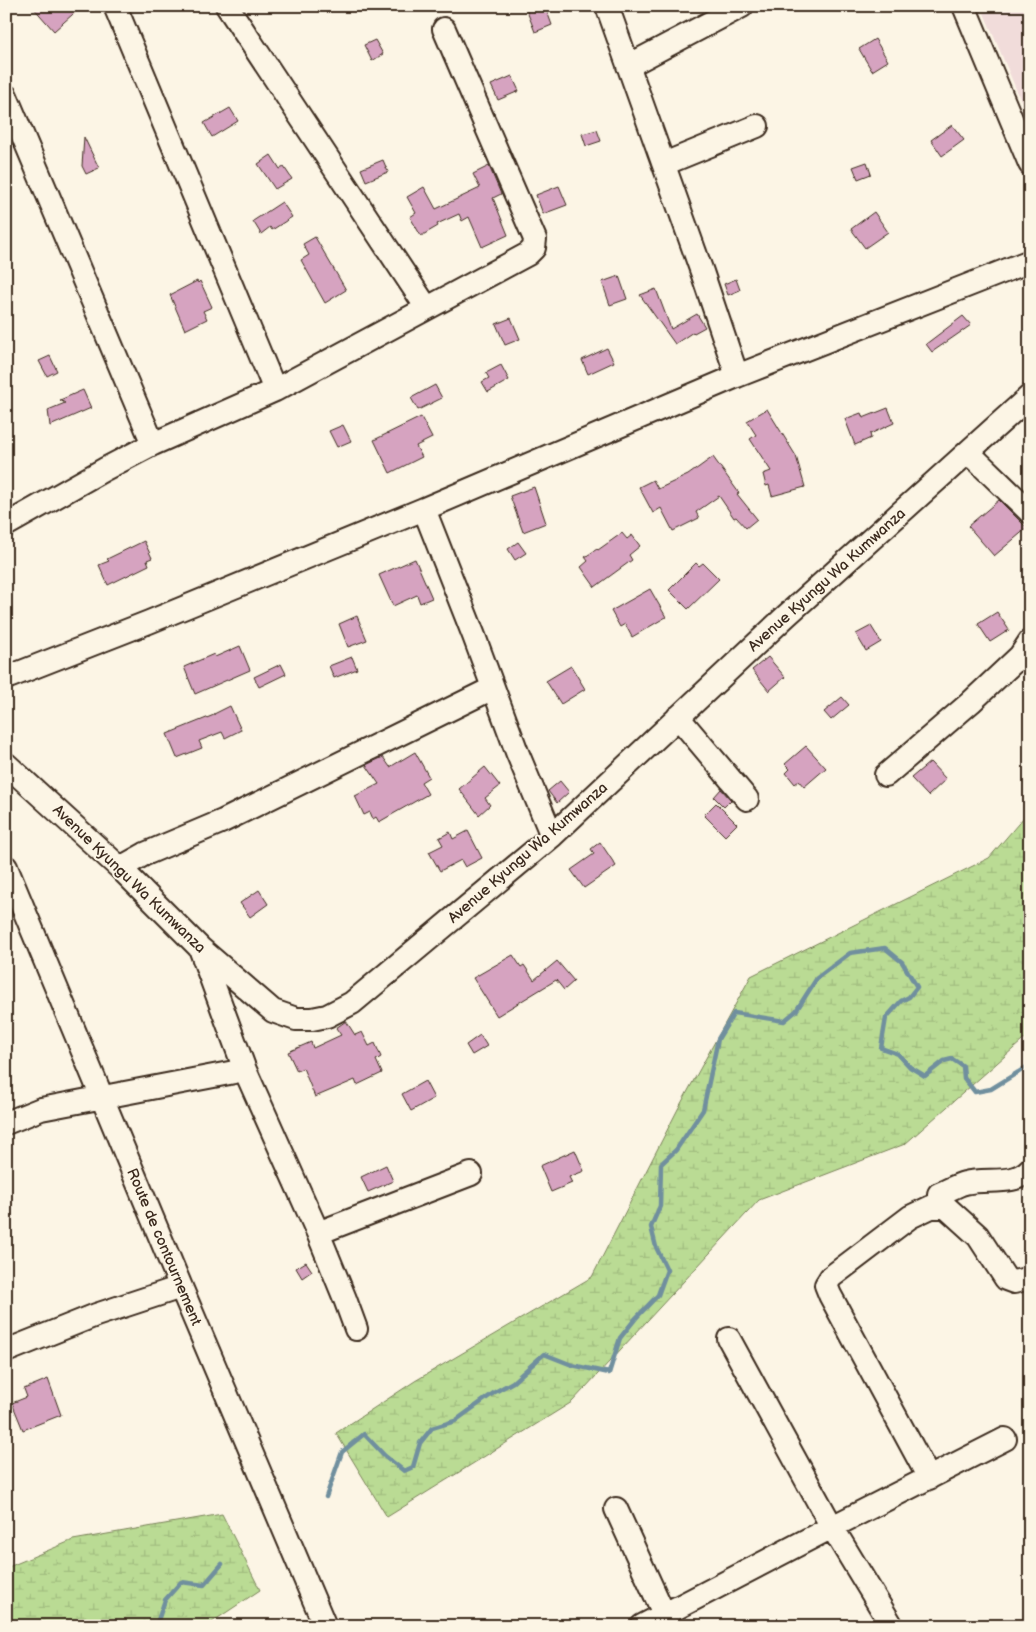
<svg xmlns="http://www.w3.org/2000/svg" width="1036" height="1632" font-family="'Balsamiq Sans',sans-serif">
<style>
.built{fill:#f1dcda}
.wetland{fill:url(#wetland-marsh);stroke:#7a8259}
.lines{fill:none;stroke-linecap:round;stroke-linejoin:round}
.stream{stroke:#708f9e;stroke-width:4.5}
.building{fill:#d6a3c0;stroke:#3b2a1e}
.minor-casing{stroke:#3b2a1e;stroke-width:26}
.minor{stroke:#fcf5e5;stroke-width:22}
.labels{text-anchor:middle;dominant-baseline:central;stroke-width:4;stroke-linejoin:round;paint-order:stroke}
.street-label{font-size:15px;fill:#3b2a1e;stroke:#fcf5e5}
</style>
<defs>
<pattern id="wetland-marsh" width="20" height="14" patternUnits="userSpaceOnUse" patternTransform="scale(1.25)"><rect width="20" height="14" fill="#badb94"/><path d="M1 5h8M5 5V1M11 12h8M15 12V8" fill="none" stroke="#a1bc7f"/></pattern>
</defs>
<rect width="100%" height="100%" fill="#fcf5e5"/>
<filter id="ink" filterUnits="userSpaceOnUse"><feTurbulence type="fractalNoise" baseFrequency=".02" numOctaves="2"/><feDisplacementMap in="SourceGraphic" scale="10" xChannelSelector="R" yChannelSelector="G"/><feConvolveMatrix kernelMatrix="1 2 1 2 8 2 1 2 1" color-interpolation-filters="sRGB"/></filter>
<g filter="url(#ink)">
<path class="built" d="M981,6h49v116z"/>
<path class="wetland" d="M1030,810v224l-125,110 -146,56 -187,202 -185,115 -51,-84 79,-52 177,-104 86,-168 73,-133 238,-118z
M222,1514l38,76 -54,36h-200v-58l67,-28z"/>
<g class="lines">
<path class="stream" d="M326,1497l16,-45 22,-18 21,22 19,15 9,-4 7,-24 12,-15 23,-7 40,-29 18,-10 31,-28 28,11 37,8 11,-35 16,-20 22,-23 9,-25 -11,-23 -5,-20 9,-21 1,-42 15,-14 27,-40 15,-71 16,-26 50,8 12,-10 21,-33 33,-25 35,-5 17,14 15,25 -8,10 -8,4 -15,17 -5,30 17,6 12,13 15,9 19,-15 8,-2 11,7 1,12 11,14 16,-3 39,-24
M156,1626l9,-26 16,-18 23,3 18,-21"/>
</g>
<path class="building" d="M32,6h50l-28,25z
M525,6h20l7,19 -17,7z
M875,39l13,22 -16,10 -13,-22z
M375,40l8,14 -11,7 -8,-16z
M512,76l7,15 -21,9 -7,-15z
M230,108l8,13 -26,16 -8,-14z
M952,125l12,15 -22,16 -11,-16z
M597,130l4,11 -15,5 -4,-12z
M84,137l15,31 -13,6 -4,-8z
M271,155l9,14 4,-2 8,12 -17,10 -17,-25z
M383,160l5,12 -22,9 -5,-12z
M867,162l4,12 -13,5 -5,-12z
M489,166l12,28 -8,4 15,37 -26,12 -13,-30 -7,4 -3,-7 -22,10 1,2 -17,10 -11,-19 6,-4 -9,-16 17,-10 12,22 44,-21 -7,-14z
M559,186l8,19 -24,9 -7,-19z
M282,202l10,15 -20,13 -2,-3 -9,7 -8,-13z
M874,212l14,20 -23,16 -14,-19z
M315,237l31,53 -21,13 -24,-43 8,-5 -6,-11z
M619,276l8,23 -17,6 -8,-23z
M736,279l4,11 -12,5 -4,-11z
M197,281l1,2 2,-2 12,26 -9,4 4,8 -22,11 -15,-35z
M656,289l15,40 26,-15 8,13 -11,6 -1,-1 -18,12 -35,-49z
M963,316l8,9 -39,27 -6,-8z
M511,318l9,21 -15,6 -9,-21z
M607,348l7,14 -26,12 -6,-14z
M50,356l7,15 -10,5 -8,-15z
M501,365l8,15 -21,12 -6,-10 7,-4 -3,-5z
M435,385l7,13 -24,12 -7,-12z
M83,390l8,18 -41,18 -2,-16 17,-7 -5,-3z
M888,408l6,15 -24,11 1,4 -16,7 -10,-26 16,-6 2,5z
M767,409l29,47 9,31 -33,9 -3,-11 -3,1 -3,-12 8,-3 -21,-32 6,-4 -9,-14z
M421,417l11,21 -16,8 6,11 -32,16 -16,-33z
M343,425l8,16 -14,6 -8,-16z
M713,457l26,36 -2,1 20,25 -11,9 -10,-11 -2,1 -15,-22 -23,16 3,6 -26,13 -12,-23 -8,5 -14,-26 14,-7 5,9 30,-14z
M534,487l12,36 -23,9 -13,-36z
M999,500l28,28 -33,28 -26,-30z
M622,533l5,6 5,-4 8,11 -11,9 3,5 -37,27 -14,-20 7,-6 -3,-4 12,-8 1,1z
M144,541l8,17 -5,2 2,5 -41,20 -9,-20 10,-4 -2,-2z
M518,542l8,11 -11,7 -7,-11z
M415,559l17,39 -12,5 -3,-8 -24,11 -14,-31z
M696,563l3,3 4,-3 16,16 -31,30 -19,-19z
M650,589l16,28 -34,20 -7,-13 -5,3 -9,-16z
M997,612l12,18 -19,12 -12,-18z
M357,616l10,24 -19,7 -9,-23z
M871,626l10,16 -15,9 -10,-17z
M240,646l10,24 -55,24 -11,-27 30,-13 1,3z
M352,657l5,12 -23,9 -5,-12z
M768,657l17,20 -16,14 -17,-21z
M281,664l5,10 -27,13 -5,-10z
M571,666l14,23 -24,15 -15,-23z
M842,697l7,8 -18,15 -7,-8z
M230,706l11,24 -16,8 -3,-6 -23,9 3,7 -25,10 -10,-24 47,-19v-1z
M806,746l20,22 -22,19 -5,-6 -4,3 -9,-11 4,-4 -5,-5z
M415,752l14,25 -8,5 7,12 -49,28 -3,-5 -3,2 -3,-7 -6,3 -9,-19 24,-12 -13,-19 17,-8 7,10z
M930,762l16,17 -18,17 -17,-18z
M485,767l15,19 -15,12 5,7 -11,10 -20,-26z
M560,781l9,11 -12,11 -9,-12z
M721,789l10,11 -7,7 -10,-10z
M716,803l21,21 -12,12 -21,-21z
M468,831l14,27 -17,9 -4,-7 -21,11 -11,-19 14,-7 -4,-7 11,-6 3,7z
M600,842l16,24 -32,22 -13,-18 23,-16 -3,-5z
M259,890l9,14 -18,13 -10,-14z
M513,955l8,12 3,-2 10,15 23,-19 17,20 -10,9 -8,-10 -59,36 -24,-38z
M346,1021l9,14 7,-3 7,14 6,-3 6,14 -5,3 6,13 -25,12 -2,-5 -40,17 -12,-29 -6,3 -9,-19 23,-10 2,6 28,-13 -5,-7z
M480,1035l7,11 -15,9 -6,-10z
M425,1081l9,17 -23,13 -9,-17z
M575,1150l9,21 -15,6 3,6 -21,9 -11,-26z
M386,1165l7,16 -25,11 -7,-15z
M306,1262l6,9 -10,7 -6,-10z
M48,1379l13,36 -38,15 -11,-27 15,-6 -3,-8z"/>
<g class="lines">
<defs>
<path id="minor" d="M227,6l200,302
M964,6l66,158
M628,66l114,-60
M6,96l147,348
M664,164l93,-38
M737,376l293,-115
M275,390l253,-136 6,-6 1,-9 -91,-210
M968,452l62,60
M6,525l99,-56 48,-25 122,-54 -160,-384
M6,678l143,-56 275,-113
M678,717l69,82
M6,764l114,104 80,80 73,63 23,8h16l15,-3 25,-13 200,-167 234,-220 244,-220
M886,775l85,-73 49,-46 10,-15
M552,836l-35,-84 -43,-116 -50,-127 313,-133 -35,-104 -95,-266
M6,867l175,420 144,339
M120,868l25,-14 78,-33 270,-133
M201,951l44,119 73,163 27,66 11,30
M6,1123l35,-14 204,-39
M939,1194c9,-3 17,-9 26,-11 22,-6 48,4 65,-14
M318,1233l153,-59
M729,1339l103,188 173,-88
M6,1351l90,-36 85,-28
M929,1478l-99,-183 -4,-10 5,-8 79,-60 21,-10h15l32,29 28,43 8,3 16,-4
M616,1509l48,105
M642,1626l190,-99 60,99"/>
</defs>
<use href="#minor" class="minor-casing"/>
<use href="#minor" class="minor"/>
</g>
</g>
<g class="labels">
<g class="street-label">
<text transform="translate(827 580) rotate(-42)">Avenue Kyungu Wa Kumwanza</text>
<text transform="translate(528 853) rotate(-41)">Avenue Kyungu Wa Kumwanza</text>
<text transform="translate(129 879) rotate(44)">Avenue Kyungu Wa Kumwanza</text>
<text transform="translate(164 1247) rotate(67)">Route de contournement</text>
</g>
</g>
<rect width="1036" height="1632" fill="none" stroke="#fcf5e5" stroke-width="25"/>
<rect x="12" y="12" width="1011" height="1607" fill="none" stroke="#3b2a1e" stroke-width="2" filter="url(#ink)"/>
</svg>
